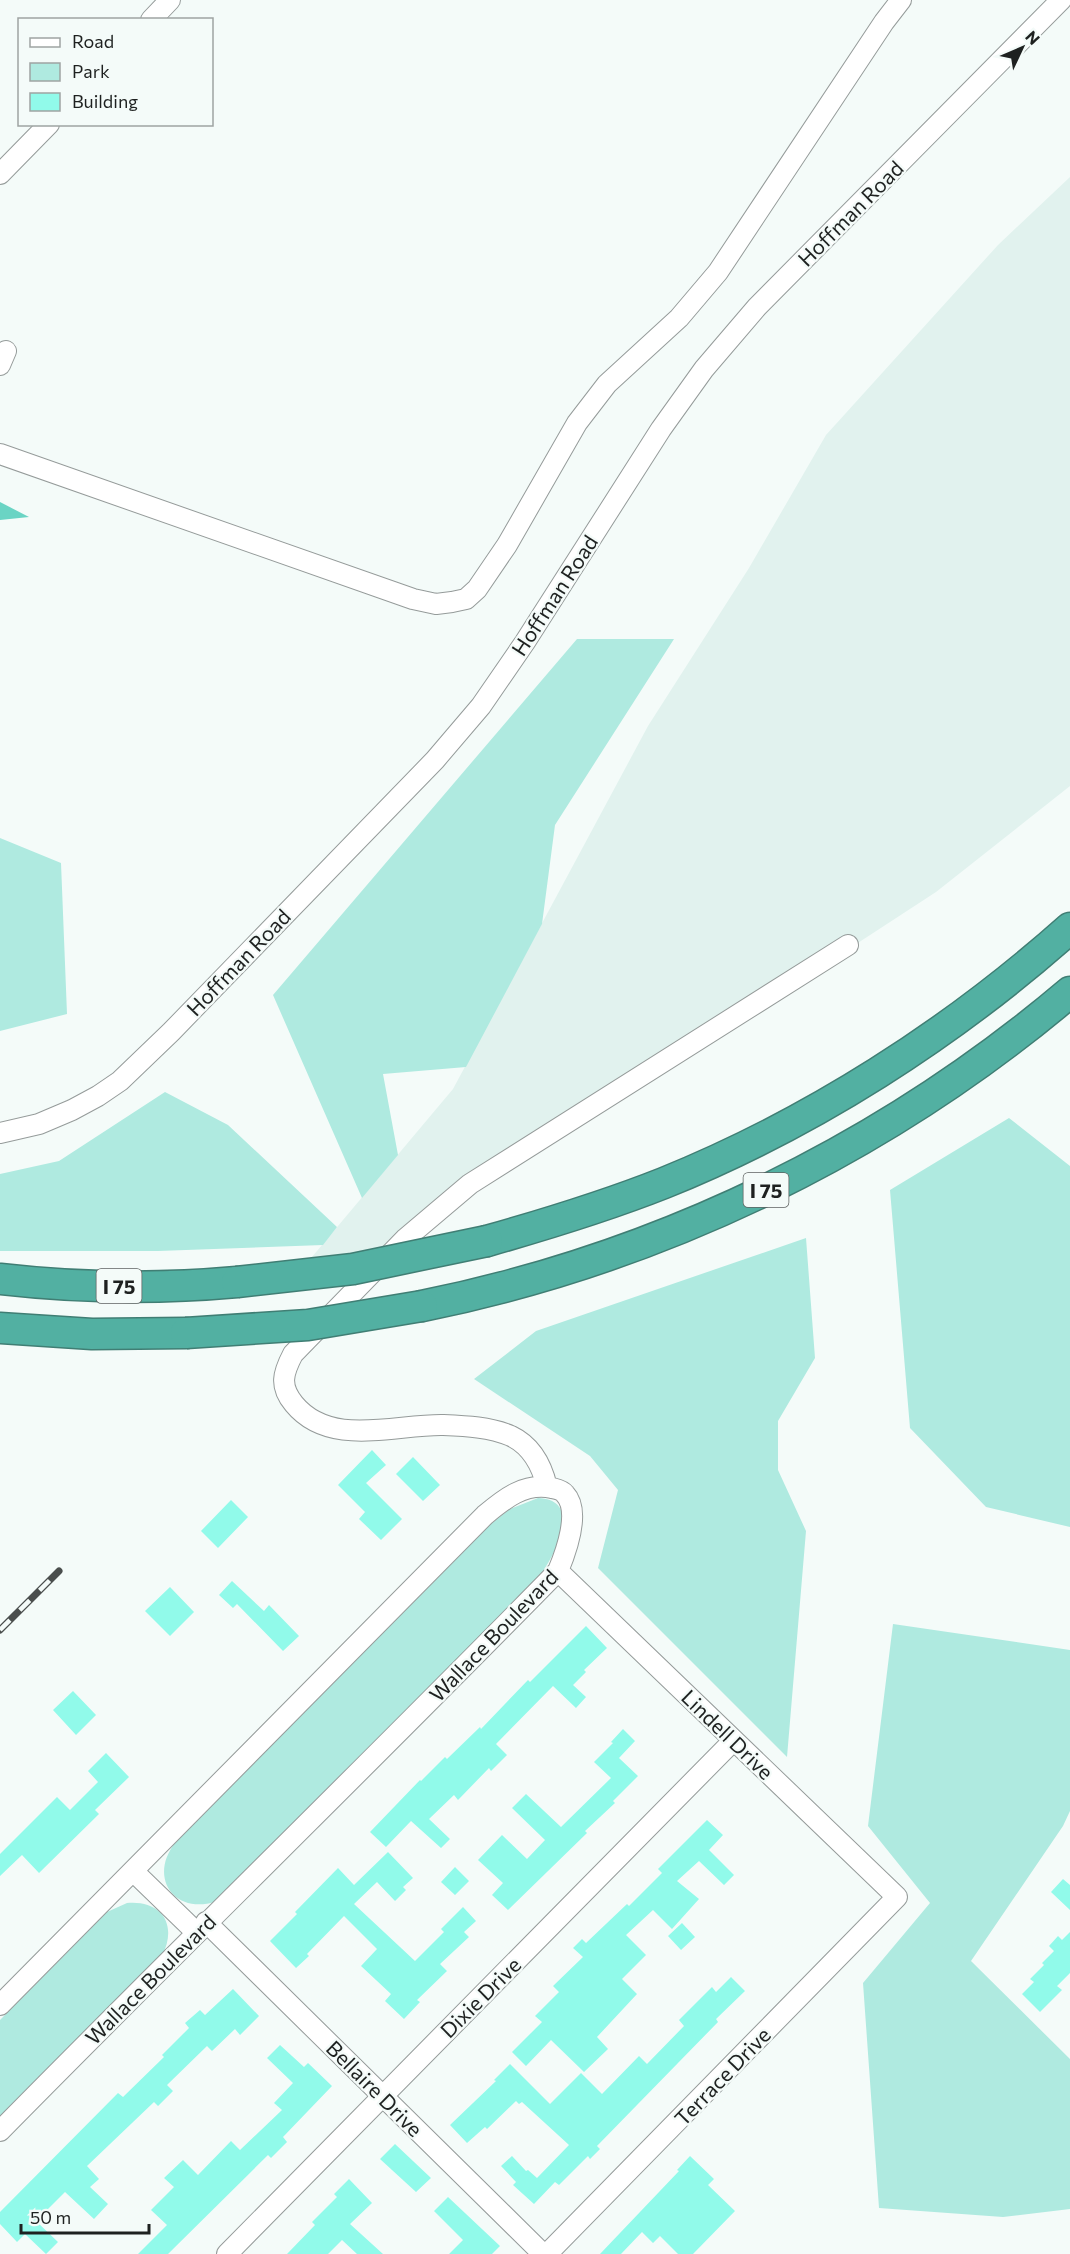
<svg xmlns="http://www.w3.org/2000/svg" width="1070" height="2254" font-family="Commissioner,sans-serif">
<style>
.built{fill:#e1f2ee}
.green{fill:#afeae0}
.water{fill:#6ad4c4}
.building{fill:#91faea}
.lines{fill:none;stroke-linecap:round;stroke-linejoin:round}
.minor-casing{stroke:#959b9a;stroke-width:22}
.highway-casing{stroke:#407e74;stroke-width:33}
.minor{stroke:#fff;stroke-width:20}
.highway{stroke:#52b0a2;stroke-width:30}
.rail-casing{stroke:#4a4e4d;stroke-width:7}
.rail{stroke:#f4fbf9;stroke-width:4.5;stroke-dasharray:14;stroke-linecap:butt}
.highway-bridge-casing{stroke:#407e74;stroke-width:33;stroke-linecap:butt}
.highway-bridge{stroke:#52b0a2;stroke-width:30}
.labels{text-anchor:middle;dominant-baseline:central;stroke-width:4.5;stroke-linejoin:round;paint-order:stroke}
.shield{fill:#f4fbf9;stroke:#5e6261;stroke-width:1.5}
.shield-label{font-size:20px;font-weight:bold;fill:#1e2120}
.street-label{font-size:21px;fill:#1e2120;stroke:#f4fbf9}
</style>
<rect width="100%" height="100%" fill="#f4fbf9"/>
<path class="built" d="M1070,177v609l-134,106 -365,238 -87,53 -93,79 -95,14 157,-187 195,-363 101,-158 77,-133 172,-190z"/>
<path class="green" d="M577,639h97l-119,186 -13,99 -76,143 -83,7 15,81 -36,43 -89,-203z
M0,838l61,25 6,151 -67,17z
M165,1092l63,33 109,102 -14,18 -165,6h-158v-77l59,-13z
M1009,1118l61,48v361l-84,-20 -76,-79 -20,-238z
M806,1238l9,120 -37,63v49l28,61 -19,226 -189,-189 20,-78 -28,-34 -116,-77 62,-48z
M538,1498c49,2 14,63 -2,83l-321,321c-43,12 -66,-26 -40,-59l316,-319 19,-15z
M893,1624l177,26v161l-7,15 -92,135 99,98v150l-67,8 -124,-9 -16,-225 67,-80 -62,-77z
M127,1903c35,-3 51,22 35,53l-162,167v-103l107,-108z"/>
<path class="water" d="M0,502l29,15 -29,3z"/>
<path class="building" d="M372,1450l14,15 -20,18 36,36 -21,21 -22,-21 6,-7 -27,-27z
M413,1457l27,28 -17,16 -27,-27z
M231,1500l17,17 -30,31 -17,-17z
M232,1581l32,30 5,-6 30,31 -16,15 -46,-47 -4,4 -14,-13z
M170,1587l24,25 -24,24 -25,-25z
M586,1626l21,22 -23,22 2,2 -13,13 13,12 -10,11 -23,-22 -57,58 11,11 -16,16 -2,-3 -31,32 -4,-5 -25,24 21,20 -9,9 -30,-27 -25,26 -16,-15 50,-52 1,1 24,-24 2,2 33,-32 1,2 47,-49 2,2z
M73,1691l23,24 -20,20 -23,-25z
M623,1729l12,12 -16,17 19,18 -25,25 2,2 -30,28 2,2 -79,77 -16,-15 11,-12 -25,-23 24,-25 25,24 18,-19 -33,-32 14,-14 35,33 50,-49 -17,-16 19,-19 -2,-1z
M106,1753l23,24 -34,33 4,4 -60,59 -17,-18 -22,21v-22l57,-57 13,13 28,-28 -10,-11z
M707,1820l16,15 -14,15 25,25 -10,10 -25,-24 -22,20 22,18 -27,30 -19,-19 -27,25 20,20 -24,24 15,15 -40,43 11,12 -24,23 -33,-32 -25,26 -14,-14 30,-30 -7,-6 24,-24 -6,-6 30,-29 -10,-9 9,-9 4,4 41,-39 2,2 33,-33 -4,-4z
M388,1852l25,26 -10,9 3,3 -11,11 -18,-19 -23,22 61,57 29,-29 -3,-3 22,-22 13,14 -12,11 5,5 -29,27 7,7 -30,29 3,2 -16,17 -19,-18 6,-7 -30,-28 16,-17 -33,-33 -37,38 2,2 -13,12 -26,-27 27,-27 -2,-2 43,-44 16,17z
M455,1867l14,14 -14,14 -14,-13z
M1063,1879l7,6v25l-19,-18z
M682,1923l13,14 -14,13 -13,-14z
M1070,1932v41l-13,13 5,4 -22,22 -18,-18 12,-12 -4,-3 14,-14 -2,-2 12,-12 -5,-5 9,-10 4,4z
M731,1977l14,14 -29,28 2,3 -121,124 3,3 -10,10 -2,-3 -29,29 -4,-3 -21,22 -21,-19 3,-3 -15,-16 11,-10 14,15 2,-1 9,8 32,-33 -47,-43 -3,2 -3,-3 -29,28 -2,-2 -18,16 -17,-18 46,-44 -2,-1 16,-16 40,40 31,-31 21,21 37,-38 8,8 37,-38 -5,-6 33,-33 4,5z
M233,1989l26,27 -19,19 -5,-6 -23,22 -5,-5 -40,39 6,6 -15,15 -4,-4 -67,64 12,13 -9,8 18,17 -14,15 -29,-27 -29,29 22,21 -12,12 -21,-20 -8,8 -17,-18v-12l118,-119 5,4 41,-40 -2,-2 27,-27 -4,-5 15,-13 5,5z
M280,2045l24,22 4,-4 24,23 -49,51 4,5 -16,16 -3,-3 -100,99h-30l29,-29 -16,-15 23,-23 -10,-9 19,-18 15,15 33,-34 9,9 42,-40 -8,-7 19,-20 -26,-25z
M395,2144l36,34 -15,14 -36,-33z
M690,2156l24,23 -6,6 27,26 -42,43h-15l-18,-18 -7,7 -11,-11 -21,22h-21l79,-83 -2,-1z
M349,2179l23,24 -22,21 33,30h-26l-15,-14 -14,14h-41l28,-29 -3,-3 25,-25 -3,-3z
M448,2197l52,49 -8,8h-43l14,-14 -29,-29z"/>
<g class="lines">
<defs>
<path id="minor" d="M151,20l19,-20
M0,174l49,-50
M0,365l6,-14
M0,454l413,145 23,5 16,-2 14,-3 11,-10 30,-44 70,-122 30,-39 72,-66 39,-46 166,-250 17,-22
M0,1133l39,-9 33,-14 26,-14 22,-15 51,-49 264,-272 46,-54 44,-64 136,-213 43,-60 53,-62 304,-307
M547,1487c-5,-21 -15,-41 -36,-51 -21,-9 -45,-10 -68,-11 -48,-1 -113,23 -149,-21 -15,-18 -11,-31 -1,-50l112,-115 65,-55 378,-239
M133,1871l63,61
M206,1922l337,332
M0,2005l485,-490c19,-16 40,-33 67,-27 4,1 10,2 13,6 16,17 1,58 -7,77 -184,188 -373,372 -558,560
M227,2254l507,-514
M547,2254l350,-357 -339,-326"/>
<path id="highway" d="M487,1241c60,-17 119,-35 177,-58 148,-60 287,-149 406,-255
M0,1279c78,9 159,10 237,3
M422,1306c238,-48 463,-157 648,-314
M0,1328l92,6 94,-1"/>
</defs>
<use href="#minor" class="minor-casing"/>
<use href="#highway" class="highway-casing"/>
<use href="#minor" class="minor"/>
<use href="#highway" class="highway"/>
<defs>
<path id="rail" d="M0,1630l59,-59"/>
</defs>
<use href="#rail" class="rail-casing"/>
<use href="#rail" class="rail"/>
<defs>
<path id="highway-bridge" d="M237,1282l116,-13 134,-28
M186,1333l122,-8 114,-19"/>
</defs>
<use href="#highway-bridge" class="highway-bridge-casing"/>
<use href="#highway-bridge" class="highway-bridge"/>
</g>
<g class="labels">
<g class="shield">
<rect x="743.5" y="1173" width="45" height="34" rx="4.5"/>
<rect x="96.5" y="1269" width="45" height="34" rx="4.5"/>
</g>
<g class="shield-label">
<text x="766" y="1190">I 75</text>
<text x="119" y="1286">I 75</text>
</g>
<g class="street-label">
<text transform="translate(850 213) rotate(-45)">Hoffman Road</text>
<text transform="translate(554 595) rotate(-57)">Hoffman Road</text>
<text transform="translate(238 962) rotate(-46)">Hoffman Road</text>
<text transform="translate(493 1635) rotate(-46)">Wallace Boulevard</text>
<text transform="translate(728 1734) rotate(44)">Lindell Drive</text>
<text transform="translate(150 1979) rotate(-45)">Wallace Boulevard</text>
<text transform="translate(480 1997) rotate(-45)">Dixie Drive</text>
<text transform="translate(722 2076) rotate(-46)">Terrace Drive</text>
<text transform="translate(375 2088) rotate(45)">Bellaire Drive</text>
</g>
</g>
<rect x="18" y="18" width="195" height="108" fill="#f4fbf9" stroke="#9ea4a2" stroke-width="1.5"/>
<rect x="30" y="38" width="30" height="9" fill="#ffffff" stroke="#9ea4a2" stroke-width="1.5"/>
<text x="72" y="48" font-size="18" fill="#1e2120">Road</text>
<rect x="30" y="63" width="30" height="18" fill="#afeae0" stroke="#9ea4a2" stroke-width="1.5"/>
<text x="72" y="78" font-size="18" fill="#1e2120">Park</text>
<rect x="30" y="93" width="30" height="18" fill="#91faea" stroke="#9ea4a2" stroke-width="1.5"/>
<text x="72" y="108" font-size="18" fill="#1e2120">Building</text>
<g transform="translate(1022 48) rotate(46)" stroke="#f4fbf9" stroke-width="4.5" paint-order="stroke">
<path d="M0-4.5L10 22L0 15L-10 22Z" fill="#1e2120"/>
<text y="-9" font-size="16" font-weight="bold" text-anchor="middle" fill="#1e2120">N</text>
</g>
<path d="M21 2224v9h128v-9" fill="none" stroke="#1e2120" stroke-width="3"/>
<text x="30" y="2224" font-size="18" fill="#1e2120" stroke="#f4fbf9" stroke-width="4.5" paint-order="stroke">50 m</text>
</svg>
